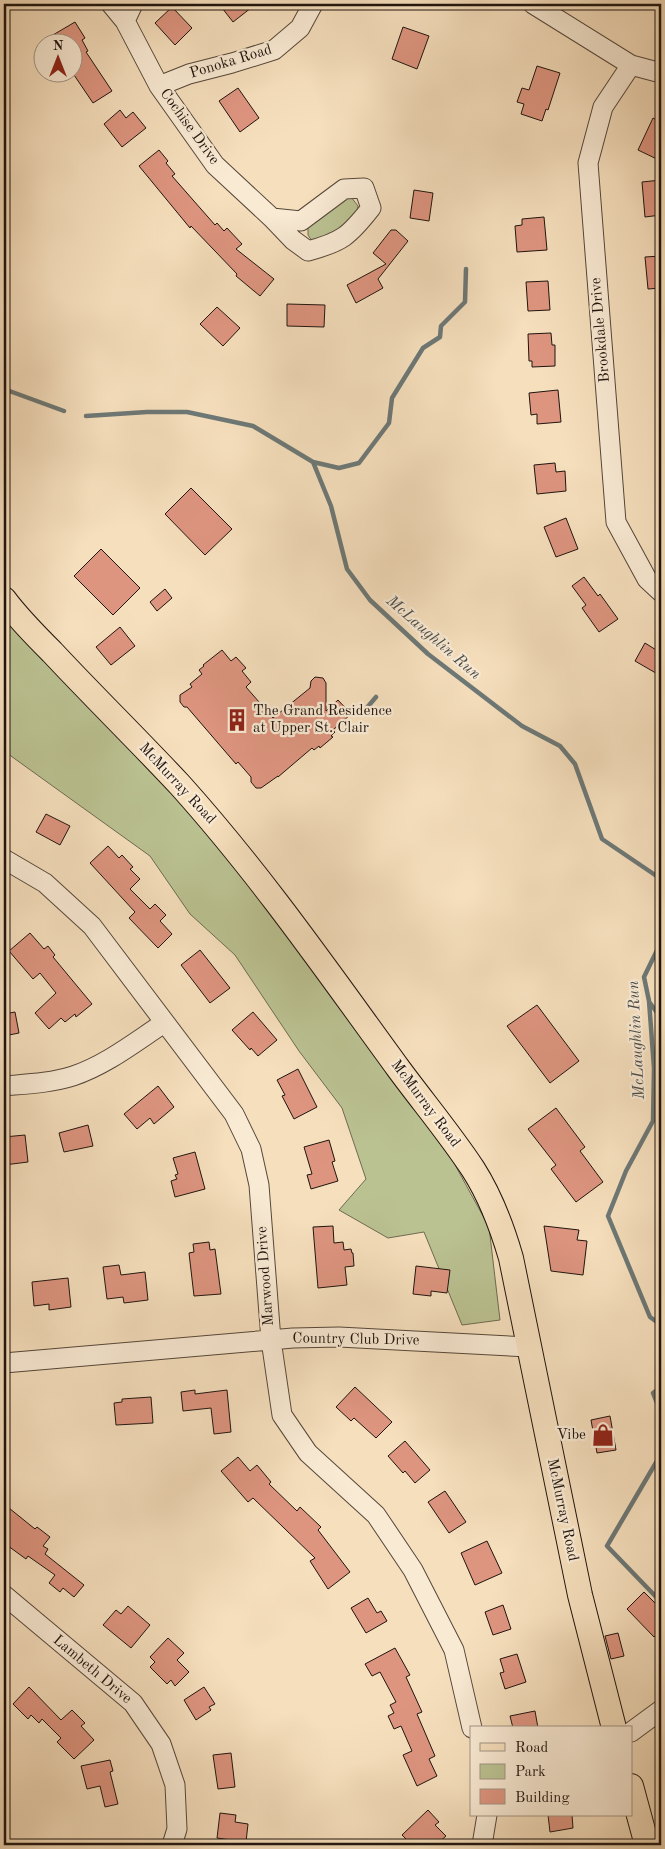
<svg xmlns="http://www.w3.org/2000/svg" width="665" height="1849" font-family="'Old Standard TT',serif">
<style>
.green{fill:#bbc292;stroke:#6d6b50}
.lines{fill:none;stroke-linecap:round;stroke-linejoin:round}
.stream{stroke:#6d7876;stroke-width:4.5}
.building{fill:#de9580;stroke:#1f140e}
.minor-casing{stroke:#55473a;stroke-width:21}
.major-casing{stroke:#1f140e;stroke-width:26}
.minor{stroke:#f9ead4;stroke-width:19}
.major{stroke:#f6dfbd;stroke-width:24}
.labels{text-anchor:middle;dominant-baseline:central;stroke-width:4.5;stroke-linejoin:round;paint-order:stroke}
.street-label{font-size:15px;fill:#1f140e;stroke:#f9ead4}
.poi-label{font-size:15px;fill:#1f140e;stroke:#f9ead4;text-anchor:start}
.water-label{font-size:16px;font-style:italic;fill:#4c4e4b;stroke:#f9ead4}
</style>
<rect width="100%" height="100%" fill="#f6dfbd"/>
<filter id="stains"><feTurbulence type="fractalNoise" baseFrequency=".004" numOctaves="4"/><feColorMatrix values="0 0 0 0 .2 0 0 0 0 .09 0 0 0 0 .02 0 0 0 .5 -.17"/></filter>
<radialGradient id="worn" r=".72"><stop offset=".6" stop-color="#630" stop-opacity="0"/><stop offset="1" stop-color="#630" stop-opacity=".3"/></radialGradient>
<path class="green" d="M351,197l7,9 -1,7 -30,27 -15,1 -4,-6v-8l33,-29z
M4,619l148,149 118,141 184,254 35,64 11,93 -38,5 -38,-93 -36,6 -49,-28 27,-31 -24,-71 -43,-57 -64,-96 -45,-41 -40,-58 -146,-105z"/>
<g class="lines">
<path class="stream" d="M4,389l60,22
M86,416l61,-4h40l66,14 60,36 18,44 16,63 23,31 58,54 94,72 38,20 15,18 27,75 59,40
M313,462l26,6 20,-5 30,-40 3,-25 31,-50 17,-11 1,-11 24,-24 1,-33
M365,710l11,-13
M661,942l-17,35 5,24 5,67 -1,53 -27,50 -18,45 42,101 11,8
M650,1003l11,15
M661,1387l-8,6 8,20
M661,1454l-54,92 54,56"/>
</g>
<path class="building" d="M219,4h37l-23,18z
M172,7l20,21 -17,17 -20,-22z
M75,22l10,16 -3,2 6,11 -2,1 26,39 -19,12 -21,-31v-30h-31z
M403,27l26,9 -12,33 -25,-10z
M537,66l23,7 -12,37 -2,-1 -4,12 -21,-7 3,-10 -7,-2 5,-14 7,2z
M238,88l21,30 -19,14 -21,-31z
M120,110l6,8 7,-6 13,16 -24,19 -18,-23z
M653,118l8,4v39l-23,-11z
M159,150l9,11 -2,2 9,11 -3,2 43,49 2,-2 7,8 3,-3 15,16 -6,5 38,30 -14,17 -24,-20 1,-2 -46,-48 -1,2 -51,-62z
M661,180v35l-16,2 -3,-35z
M414,190l19,3 -4,28 -19,-3z
M544,217l3,33 -30,2 -2,-26 7,-1v-6z
M391,230h5l12,11 -30,38 5,9 -27,15 -9,-18 39,-21 -13,-11z
M661,256v32l-13,1 -3,-32z
M548,281l2,29 -22,1 -2,-29z
M287,304l38,1 -1,22 -37,-1z
M217,307l23,21 -17,18 -23,-22z
M551,333l1,12h3v21l-23,1v-6h-3l-1,-27z
M558,390l3,32 -24,2v-10l-6,1 -2,-22z
M555,463l1,9 9,-1 1,20 -29,3 -3,-29z
M191,488l41,41 -27,26 -40,-41z
M566,518l12,31 -22,8 -12,-30z
M101,549l39,39 -27,27 -39,-39z
M584,577l14,19 2,-2 18,25 -19,13 -17,-24 4,-3 -14,-19z
M165,589l7,9 -15,13 -7,-9z
M120,627l15,19 -24,19 -15,-18z
M645,643l16,10v23l-26,-15z
M222,650l9,11 5,-4 10,11 -4,3 9,11 -5,5 27,31 37,-30 1,-7 4,-4 8,1 3,5v28l12,-11 13,14 -18,16 2,2 -4,4 2,1 -13,11 -1,-2 -5,4 -2,-2 -34,29v-1l-17,12h-5l-5,-6v-5l-13,-15 -2,2 -49,-57h-3l-4,-5v-7l12,-8 -2,-3 12,-10 -3,-4 5,-4 -1,-1z
M46,814l24,12 -10,19 -24,-13z
M108,846l11,12 3,-3 11,12 -3,2 10,10 -10,10 20,20 5,-5 11,11 -6,6 12,13 -14,14 -29,-30 6,-6 -45,-49z
M30,933l14,16 4,-3 7,9 -2,2 39,47 -16,13 -1,-3 -10,8 -4,-4 -12,11 -14,-16 21,-20 -16,-20 -7,6 -24,-28z
M200,950l30,38 -20,15 -29,-38z
M537,1005l42,56 -29,22 -43,-57z
M15,1012l4,21 -15,3v-22z
M253,1012l24,28 -19,16 -7,-8 -1,2 -18,-20z
M298,1069l19,38 -23,12 -12,-23 3,-1 -8,-15z
M158,1086l16,21 -20,17 -4,-6 -13,11 -13,-15z
M556,1108l29,39 -5,4 23,31 -27,20 -25,-33 5,-4 -28,-36z
M88,1125l5,21 -29,6 -5,-19z
M25,1135l3,27 -24,3v-28z
M329,1140l6,21 -3,1 6,19 -27,8 -4,-14 5,-1 -8,-27z
M195,1152l10,37 -30,8 -4,-16 6,-2 -2,-4 3,-1 -5,-16z
M333,1226l1,17 9,-1 1,8 7,-1 1,4h1l1,13 -9,1 2,18 -29,3 -5,-61z
M544,1226l35,4 -2,10 10,1 -4,34 -32,-4z
M209,1242l1,8 5,-1 6,45 -27,2 -5,-43 5,-1 -1,-8z
M119,1265l2,10 24,-3 3,28 -24,3 -1,-6 -16,2 -4,-32z
M416,1266l34,4 -3,23 -16,-2v5l-18,-2z
M68,1278l3,29 -22,3v-6l-15,2 -2,-24z
M355,1387l37,35 -16,16 -22,-20 -3,3 -15,-14z
M195,1390v4l32,-4 4,42 -17,2 -3,-26 -28,3 -2,-19z
M151,1397l2,26 -37,2 -2,-22 8,-1v-3z
M610,1416l6,34 -19,3 -6,-33z
M405,1441l25,29 -15,13 -10,-12 -2,2 -15,-17z
M238,1457l12,14 7,-6 14,17 -2,2 28,27 3,-4 21,20 -3,3 32,42 -22,17 -18,-28 5,-3 -62,-60 -5,4 -27,-31z
M445,1491l21,31 -17,11 -21,-31z
M4,1504l31,25 2,-2 13,10 -7,9 5,3 -3,5 39,31 -10,12 -11,-9 -3,4 -11,-9 6,-8 -27,-19 -2,3 -22,-16z
M487,1541l15,32 -27,12 -14,-32z
M644,1592l17,17v21l-7,7 -27,-28z
M368,1598l9,15 4,-2 6,10 -21,12 -15,-25z
M503,1605l8,24 -18,6 -8,-23z
M128,1606l22,19 -19,23 -28,-23 13,-15 5,4z
M618,1633l6,23 -13,3 -6,-23z
M168,1638l16,15 -7,7 12,12 -14,14 -4,-6 -4,4 -17,-17 5,-5 -5,-5z
M395,1648l15,27 -4,2 16,35 -5,2 18,42 -6,3 8,17 -20,10 -14,-31 9,-4 -11,-25 -7,3 -6,-13 6,-3 -4,-8 6,-3 -16,-30 -8,4 -7,-12z
M517,1654l9,28 -21,7 -5,-16 4,-1 -4,-13z
M29,1687l32,33 11,-10 13,13 -4,3 13,14 -20,19 -17,-17 4,-4 -19,-19 -3,4 -8,-8 -3,4 -15,-15z
M204,1687l11,17 -6,3 2,3 -15,10 -12,-20z
M535,1711l3,17h-25l-3,-12z
M231,1753l4,34 -17,2 -5,-34z
M110,1760l3,11 -3,1 8,32 -13,3 -5,-21 -13,3 -6,-23z
M428,1810l11,12 -4,3 11,11 -10,9h-24l-10,-10z
M220,1813l16,2 -1,7 13,2 -2,18 -29,-4z
M548,1815h24l1,13 -23,4z"/>
<g class="lines">
<defs>
<path id="minor" d="M111,4l14,17 34,65 56,79 57,53 21,22 15,11c34,-9 41,-15 63,-43l-7,-20 -20,1 -43,32 -29,-3
M533,4l98,61 30,8
M125,21l8,-17
M631,65l-28,42 -15,56 28,359 31,57 14,13
M159,86l30,-12 43,-11 42,-13 26,-22 13,-24
M4,859l41,24 47,43 142,188 17,35 8,36 12,155 11,75 26,38 68,62 37,55 41,80 18,78
M4,1086c23,-2 47,-3 69,-10 33,-11 62,-34 91,-53
M4,1363l289,-25 46,-1 190,10
M4,1595l129,108 28,41 14,41 2,44 -5,16
M631,1732l30,-22
M482,1845l5,-30"/>
<path id="major" d="M4,599c14,19 31,36 48,53 42,45 86,88 128,133 80,89 148,187 218,283 25,34 52,66 75,101 18,28 29,58 38,89l69,337 34,133
M631,1786l16,59"/>
</defs>
<use href="#minor" class="minor-casing"/>
<use href="#major" class="major-casing"/>
<use href="#minor" class="minor"/>
<use href="#major" class="major"/>
</g>
<defs>
<symbol id="building-bare" viewBox="-9 -9 18 18"><path d="M-4-6H4V6H1V3H-1V6H-4ZM-2.5-4.3h1.7v1.8h-1.7ZM.8-4.3h1.7v1.8H.8ZM-2.5-1h1.7V.8h-1.7ZM.8-1h1.7V.8H.8Z" fill="#8f2418" stroke="#f9ead4" stroke-width="2.5" paint-order="stroke"/></symbol>
<symbol id="shop-bare" viewBox="-9 -9 18 18"><path d="M-5-2.5h2.3a2.7 3.5 0 0 1 5.4 0H5L5.5 6h-11ZM-1.5-2.5h3a1.5 2.3 0 0 0-3 0Z" fill="#8f2418" stroke="#f9ead4" stroke-width="2.5" paint-order="stroke"/></symbol>
</defs>
<g fill-rule="evenodd">
<use href="#building-bare" x="221" y="704" width="32" height="32"/>
<use href="#shop-bare" x="587" y="1419" width="32" height="32"/>
</g>
<g class="labels">
<g class="street-label">
<text transform="translate(231 62) rotate(-17)">Ponoka Road</text>
<text transform="translate(189 127) rotate(54)">Cochise Drive</text>
<text transform="translate(601 330) rotate(-95)">Brookdale Drive</text>
<text transform="translate(177 784) rotate(47)">McMurray Road</text>
<text transform="translate(425 1104) rotate(53)">McMurray Road</text>
<text transform="translate(266 1276) rotate(-94)">Marwood Drive</text>
<text transform="translate(356 1340) rotate(1)">Country Club Drive</text>
<text transform="translate(562 1510) rotate(78)">McMurray Road</text>
<text transform="translate(92 1670) rotate(40)">Lambeth Drive</text>
</g>
<g class="poi-label">
<text x="253" y="711">The Grand Residence<tspan x="253" dy="17">at Upper St. Clair</tspan></text>
<text x="586" y="1435" text-anchor="end">Vibe</text>
</g>
<g class="water-label">
<text transform="translate(433 638) rotate(41)">McLaughlin Run</text>
<text transform="translate(637 1040) rotate(-93)">McLaughlin Run</text>
</g>
</g>
<rect width="665" height="1849" fill="none" stroke="#f6dfbd" stroke-width="20"/>
<rect x="5" y="5" width="655" height="1839" fill="none" stroke="#1f140e" stroke-width="2.5"/>
<rect x="10" y="10" width="645" height="1829" fill="none" stroke="#1f140e"/>
<rect x="470" y="1726" width="162" height="90" fill="#f9ead4" stroke="#a29485"/>
<rect x="480" y="1743" width="25" height="8" fill="#f6dfbd" stroke="#a29485"/>
<text x="515" y="1752" font-size="15" fill="#1f140e">Road</text>
<rect x="480" y="1764" width="25" height="15" fill="#bbc292" stroke="#a29485"/>
<text x="515" y="1776" font-size="15" fill="#1f140e">Park</text>
<rect x="480" y="1789" width="25" height="15" fill="#de9580" stroke="#a29485"/>
<text x="515" y="1802" font-size="15" fill="#1f140e">Building</text>
<g transform="translate(58 58)"><circle r="24" fill="#f9ead4" stroke="#a29485"/>
<path d="M0-4L9 19L0 12L-9 19Z" fill="#8f2418"/>
<text y="-8" font-size="14" font-weight="bold" text-anchor="middle" fill="#1f140e">N</text>
</g>
<rect width="100%" height="100%" filter="url(#stains)"/>
<rect width="100%" height="100%" fill="url(#worn)"/>
</svg>
